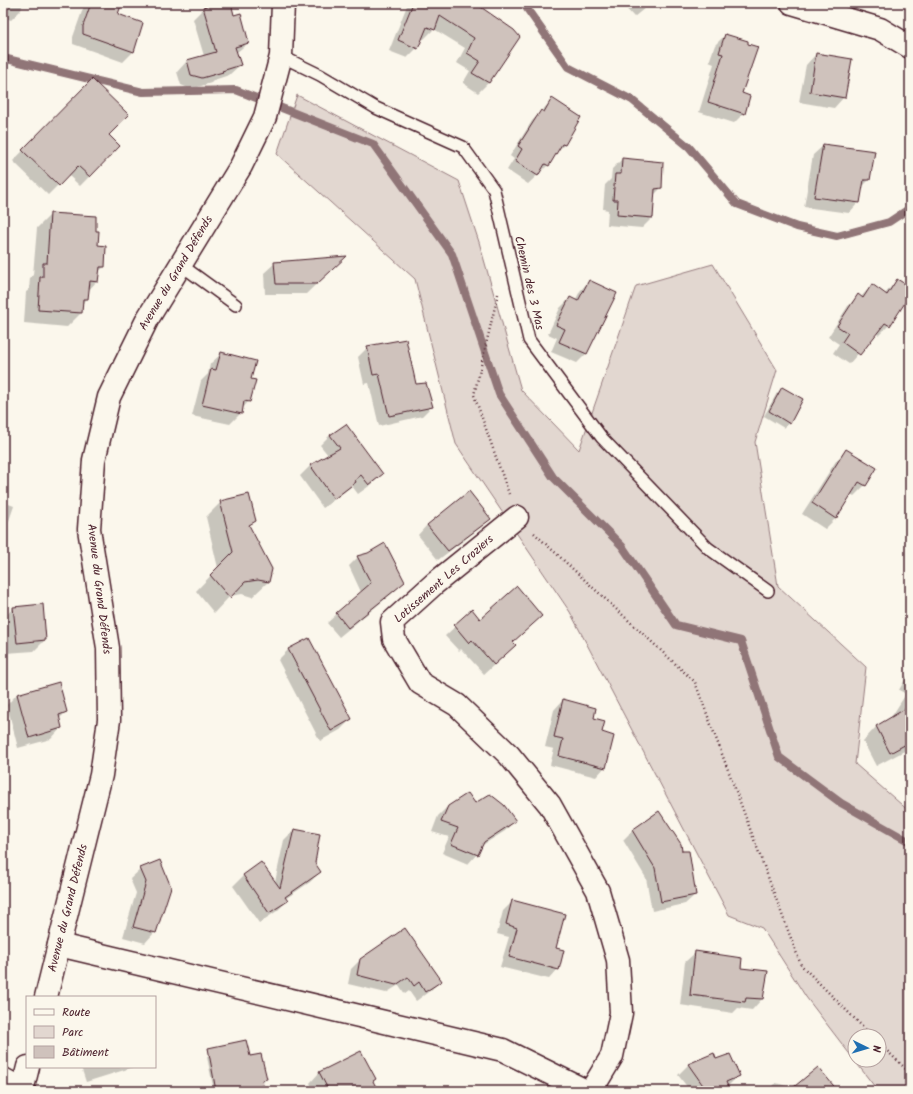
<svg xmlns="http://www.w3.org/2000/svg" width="913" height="1094" font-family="Kalam,sans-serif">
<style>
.green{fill:#e2d7d0;stroke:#967b7e;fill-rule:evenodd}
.shadow{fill:#0003}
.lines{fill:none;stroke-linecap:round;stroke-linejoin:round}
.stream{stroke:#907477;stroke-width:8}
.building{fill:#cfc2bc;stroke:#4a1f2b}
.lane-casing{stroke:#4a1f2b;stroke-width:14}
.street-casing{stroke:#4a1f2b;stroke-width:25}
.secondary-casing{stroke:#4a1f2b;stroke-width:25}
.path{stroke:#4a1f2b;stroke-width:2.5;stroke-dasharray:1 3;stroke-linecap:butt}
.lane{stroke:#fbf7ec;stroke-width:11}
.street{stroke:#fbf7ec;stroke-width:22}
.secondary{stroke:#fbf7ec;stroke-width:22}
.labels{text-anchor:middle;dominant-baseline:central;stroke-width:3.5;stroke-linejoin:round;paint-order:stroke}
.street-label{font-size:12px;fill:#4a1f2b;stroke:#fbf7ec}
</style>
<rect width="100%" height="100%" fill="#fbf7ec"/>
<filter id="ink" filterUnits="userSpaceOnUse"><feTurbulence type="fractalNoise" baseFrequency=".025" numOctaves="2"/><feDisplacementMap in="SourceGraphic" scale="8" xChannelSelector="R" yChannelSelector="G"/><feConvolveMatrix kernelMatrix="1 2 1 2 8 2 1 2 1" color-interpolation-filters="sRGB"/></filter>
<g filter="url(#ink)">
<path class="green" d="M297,95l162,86 20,61 42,148 58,60 57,-164 77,-22 64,106 -22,72 23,144 88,81 -11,97 55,48v279h-32l-72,-94 -44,-69 -33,-13 -159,-303 -114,-168 -41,-165 -138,-125zM855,1036h24v24h-24z"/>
<path class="shadow" d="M3,3h20l-2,7 -10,10 -8,-3z
M85,3h36l-4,12 25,9 -9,28 -10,10 -50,-18v-7z
M222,3h8l3,14 15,26 -12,10 4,12 -11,10 -15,5 -3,3 -20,6 -10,-4 -4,-13 10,-11 17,-5 -11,-37 11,-11z
M408,3h64l47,34 -31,46 -10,10 -15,-10 7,-12 -13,-8 8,-15 -31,-19 -10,10h-3l-4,9 -10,10 -18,-7z
M621,3h30l-17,14z
M725,35l16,58 3,20 -10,10 -35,-11 15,-48 -5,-2 6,-17z
M816,54l28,43 -10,11 -35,-6 7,-37z
M92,80l16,55 11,11 -39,40 -12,-11 -20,20 -35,-34z
M552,100l12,45 -9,8 -7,12 -20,19 -21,-14 7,-11 -4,-3 22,-35z
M824,145l45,35 -7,7 -3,15 -10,11 -45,-6 9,-52z
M622,159l39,29 -7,7 -2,23 -10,10 -35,-3 1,-15 -5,-1 2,-24 6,-6 1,-10z
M51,214l44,17 2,15 7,21 -6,5 -1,9 -9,10 -1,8 -5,5 -1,9 -14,14 -43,-4 2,-31 3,-2 1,-12 3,-3 4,-47z
M275,263l60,3 -29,28h-41l-1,-21z
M897,280l13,8v5l-21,32 -10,10 -3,-2 -27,31 -16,-11 6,-9 -11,-7 20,-31 10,-10 2,2 12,-13 13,9z
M589,281l-3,73 -9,9 -26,-11 6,-14 -9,-4 12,-26 10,-10 5,3 5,-10z
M368,347l47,38 17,21 -10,10 -43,10 -10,-43 -5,1 -6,-27z
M221,354l29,25 -1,22 -7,8 -1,4 -11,11 -38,-8 9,-35 7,-7 2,-10z
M782,388l7,35 -5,5 -20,-12 13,-23z
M330,435l52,39 -10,10 -14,10 -6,-8 -29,22 -23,-32 10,-10 18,-11 -8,-10z
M846,450l30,18 -11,17 -11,11 -3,-2 -16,25 -10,10 -23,-15 34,-53z
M3,502l11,4 -11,32z
M221,502l34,19 -6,5 22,43 -3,13 -16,15 -10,-3 -12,2 -16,17 -18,-22 22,-23 -12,-51z
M489,519l-9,9 -42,32 -20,-25 9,-10z
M358,557l46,24 -9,10 -56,46 -12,-14 34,-31 -12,-26z
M13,608l32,32 -11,11 -28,2 -3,-34z
M472,611l8,9 32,22 -7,13 -21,19 -23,-25 -2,2 -14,-15z
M308,639l43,80 -11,11 -20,11 -42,-81 10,-10z
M910,671v77l-34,18 -13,-25 13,-14 14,-8 16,-25 -7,-4z
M17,694l49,18 -7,7 2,9 -10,11 -33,9 -11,-43z
M563,700l30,18 8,15 4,34 -9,10 -46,-12 4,-16 -9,-2 9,-37z
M448,806l66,15 -9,10 -24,15 -4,8 -9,10 -26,-11 7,-16 -17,-5 6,-16z
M658,812l23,40 14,43 -10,9 -33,7 -6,-33 -23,-38 9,-9z
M294,830l26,42 -10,10 -25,17 2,2 -10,10 -18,12 -26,-37 10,-10 18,-13 14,19 9,-42z
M159,861l-4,71 -10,11 -22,-6 13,-44 -6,-14 11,-10z
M513,901l41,48 4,20 -9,10 -49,-12 9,-30 -12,-3 6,-23z
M696,952l44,17 27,3 -5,27 -10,11 -14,-2 -5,5 -53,-8 5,-43z
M361,959l79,22 -9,9 -15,11 -7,-10 -4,3 -6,-9 -13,8 -38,-9 3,-15z
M217,1047l32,10 17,22 -4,5 1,7h-49l-7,-34z
M361,1053l16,38h-63l-4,-8 9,-10z
M713,1055l3,6 22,15 -11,11 2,4h-41v-3l-10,-13 10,-10z
M81,1067h53l-48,15z
M776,1083l18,5 43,3h-69z"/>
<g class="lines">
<path class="stream" d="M523,3l45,64 64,33 57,47 48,57 60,23 40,9 52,-14 21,-14
M3,58l140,34 93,-2 137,54 79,110 47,140 54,83 69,69 54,79 65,16 38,116 62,46 69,39"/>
</g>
<path class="building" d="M91,3h31l-4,11 25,9 -9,29 -51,-18v-8z
M218,3h13l3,12 7,-2 8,30 -14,4 6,18 -19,6 1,1 -21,6 -11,-3 -4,-15 29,-8 -13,-45z
M413,3h62l39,27 6,7 -31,46 -17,-10 8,-12 -13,-8 7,-15 -34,-22 -5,14 -8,-3 -9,22 -20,-9z
M725,34l23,7v3l10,3 -16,46 8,3 -5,18 -37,-12 15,-48 -4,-1z
M816,53l36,6 -7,39 -35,-6z
M92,79l37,36 -20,20 11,11 -30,31 -12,-11 -19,20 -37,-36z
M552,98l29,19 -16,28 -3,-1 -13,22 -4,-2 -7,12 -23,-15 7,-12 -4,-3 23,-36 3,2z
M823,144l52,7 -5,29h-6l-4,23 -46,-6z
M622,158l41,4 -1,26 -7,1 -2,29 -36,-3 1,-15h-5l2,-26h6z
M50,213l46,3v15h3l-1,14 8,1 -1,21h-5l-2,15 -8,-1 -2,18h-5l-1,14 -44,-3 2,-33h3v-14h4z
M347,256l-30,28h-41l-2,-22z
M897,279l13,8v8l-20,31 -5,-3 -25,32 -18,-13 6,-9 -11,-7 21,-32 5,4 9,-14 15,11z
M589,280l28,13 -30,61 -28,-12 6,-13 -9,-4 14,-28 8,4z
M406,339l10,45 10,-1 7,24 -44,9 -10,-42 -6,1 -6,-29z
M221,352l35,9 -5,18 5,1 -6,22 -6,-1 -2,13 -40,-9 9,-36 5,1z
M782,387l21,12 -13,25 -21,-13z
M346,424l37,50 -14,11 -8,-10 -6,5 1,2 -22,17 -24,-34 30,-17 -10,-13z
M846,449l31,19 -11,18 -7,-4 -23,37 -24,-16z
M469,491l22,28 -43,32 -21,-26z
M249,494l7,27 -7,4 23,44 -3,13 -11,-2 -13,2 -15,16 -20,-23 23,-23 -13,-51z
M385,543l20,39 -57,46 -12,-15 35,-30 -14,-27 11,-3z
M517,586l25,30 -29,26 3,3 -22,20 -22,-25 -3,3 -15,-18 18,-16 8,10z
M43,604l3,36 -29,3 -4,-36z
M309,638l43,81 -21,12 -43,-82z
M59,682l8,30 -8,3 3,13 -33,10 -12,-44z
M563,699l33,9 -2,10 11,3 -3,11 12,4 -8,32 -47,-12 4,-17 -9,-2z
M910,706v36l-20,11 -14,-27z
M468,793l7,10 15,-9 14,11 12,16 -32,21 -6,13 -27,-11 7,-16 -17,-6 7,-16z
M659,811l22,33 1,7h7l7,44 -35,7 -6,-34 -23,-38z
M294,829l26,5 -5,29 6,9 -36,25 3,4 -19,12 -26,-38 18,-13 19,26z
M160,860l11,27 -15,46 -23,-6 13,-45 -6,-14z
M512,900l53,14 -9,34 8,2 -5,20 -50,-13 8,-29 -11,-4z
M405,928l37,53 -17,11 -6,-10 -5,4 -6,-9 -12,8 -39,-10 3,-16z
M695,951l47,7 -1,10 27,3 -5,28 -17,-1 -1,4 -55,-7z
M246,1040l4,16 11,-2 6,25 -5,1 2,11h-48l-8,-43z
M361,1051l15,28 -3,2 5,10h-49l-10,-19z
M714,1053l2,6 14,-5 10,22 -14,6 4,9h-23l-19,-27z
M818,1067l20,24h-49z"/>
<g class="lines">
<defs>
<path id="lane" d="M281,56l39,19 56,33 87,39 31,43 35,150 73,98 106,110 60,43
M181,265l55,40"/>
<path id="street" d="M792,3l88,26 30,18
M517,517l-83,67 -42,38 2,17 26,44 37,22 52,50 41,50 48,86 20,69 3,53 -9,43 -21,35
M59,945l444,105 83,41
M3,1079l20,11"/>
<path id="secondary" d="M46,997l55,-222 8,-55 -1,-72 -19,-119 5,-69 15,-63 39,-79 93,-152 24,-49 16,-61 2,-53
M22,1091l6,-24"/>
</defs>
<use href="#lane" class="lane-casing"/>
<use href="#street" class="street-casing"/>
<use href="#secondary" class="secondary-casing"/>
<path class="path" d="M498,294l-24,101 35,99
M534,533l161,149 106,283 71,71
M879,1043l31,30"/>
<use href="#lane" class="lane"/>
<use href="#street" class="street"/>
<use href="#secondary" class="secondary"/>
</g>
</g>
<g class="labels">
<g class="street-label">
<text transform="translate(176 273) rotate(-59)">Avenue du Grand Défends</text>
<text transform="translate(529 283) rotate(77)">Chemin des 3 Mas</text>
<text transform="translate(444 579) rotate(-41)">Lotissement Les Croziers</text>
<text transform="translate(99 589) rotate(83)">Avenue du Grand Défends</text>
<text transform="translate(68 908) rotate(-76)">Avenue du Grand Défends</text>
</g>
</g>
<rect width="913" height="1094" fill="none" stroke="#fbf7ec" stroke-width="16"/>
<rect x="8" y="8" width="897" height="1078" fill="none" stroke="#4a1f2b" stroke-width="1.5" filter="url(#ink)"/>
<rect x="26" y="996" width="130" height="72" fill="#fbf7ec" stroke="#b4a19f"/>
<rect x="34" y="1009" width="20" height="6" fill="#fbf7ec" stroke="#b4a19f"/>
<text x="62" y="1016" font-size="12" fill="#4a1f2b">Route</text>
<rect x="34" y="1026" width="20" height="12" fill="#e2d7d0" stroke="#b4a19f"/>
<text x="62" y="1036" font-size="12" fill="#4a1f2b">Parc</text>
<rect x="34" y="1046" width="20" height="12" fill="#cfc2bc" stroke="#b4a19f"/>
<text x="62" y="1056" font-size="12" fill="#4a1f2b">Bâtiment</text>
<g transform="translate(867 1048) rotate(95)"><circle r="19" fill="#fbf7ec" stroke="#b4a19f"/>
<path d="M0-3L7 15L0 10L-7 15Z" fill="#1f6fb2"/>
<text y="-6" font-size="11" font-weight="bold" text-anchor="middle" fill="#4a1f2b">N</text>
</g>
</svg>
